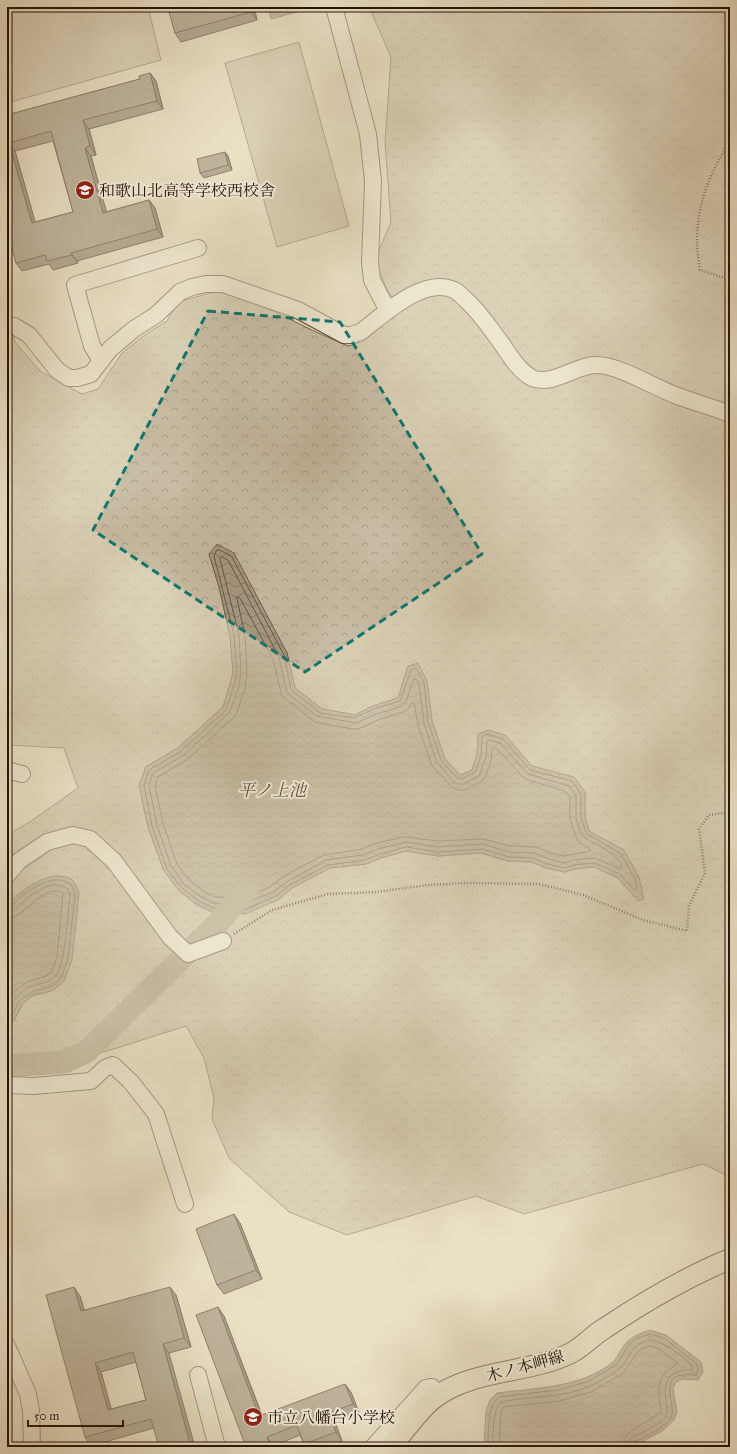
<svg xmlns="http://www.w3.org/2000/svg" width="737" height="1454" font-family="'IM FELL Great Primer','Noto Serif JP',serif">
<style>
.green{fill:#c8bda5;stroke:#766656}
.forest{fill:url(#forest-crowns);stroke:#766656;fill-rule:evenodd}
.water{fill:url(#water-waves);stroke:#736352}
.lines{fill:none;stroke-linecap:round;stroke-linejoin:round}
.shore{stroke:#665546;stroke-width:1}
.river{stroke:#a79a84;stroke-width:23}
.minor-casing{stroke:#564436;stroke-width:18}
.major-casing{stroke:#241007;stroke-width:22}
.path{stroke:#241007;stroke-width:2.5;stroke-dasharray:1 2;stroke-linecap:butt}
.minor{stroke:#f1ecd9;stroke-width:16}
.major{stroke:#eae1c5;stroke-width:20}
.wall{fill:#786c5b;stroke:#241007;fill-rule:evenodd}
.shaded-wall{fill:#61584a;stroke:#241007}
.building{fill:#8b7d6a;stroke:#241007;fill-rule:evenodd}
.marked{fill:none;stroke:#0f766e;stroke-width:3;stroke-dasharray:8 5;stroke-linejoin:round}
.labels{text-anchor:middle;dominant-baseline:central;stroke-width:4;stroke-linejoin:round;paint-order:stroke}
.poi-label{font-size:16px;fill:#241007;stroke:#f1ecd9;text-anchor:start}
.street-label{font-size:16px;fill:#241007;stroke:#f1ecd9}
.water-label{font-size:17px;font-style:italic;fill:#5f4e3f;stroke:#f1ecd9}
</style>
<defs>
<pattern id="forest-crowns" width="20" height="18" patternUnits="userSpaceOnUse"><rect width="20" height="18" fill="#c8bda5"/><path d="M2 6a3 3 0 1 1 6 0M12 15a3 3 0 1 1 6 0" fill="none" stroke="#aca18d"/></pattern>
<pattern id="water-waves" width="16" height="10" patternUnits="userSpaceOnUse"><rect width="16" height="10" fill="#a79a84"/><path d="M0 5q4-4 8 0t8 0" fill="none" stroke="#887c6a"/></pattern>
</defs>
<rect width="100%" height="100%" fill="#eae1c5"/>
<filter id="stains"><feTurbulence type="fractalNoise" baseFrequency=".005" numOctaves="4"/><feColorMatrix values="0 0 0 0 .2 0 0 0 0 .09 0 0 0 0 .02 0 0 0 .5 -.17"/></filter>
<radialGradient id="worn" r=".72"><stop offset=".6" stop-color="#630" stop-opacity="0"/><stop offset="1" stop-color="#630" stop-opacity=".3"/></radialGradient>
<path class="green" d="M7,7h141l13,53 -154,43z
M299,42l50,184 -72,21 -52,-184z"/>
<path class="forest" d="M369,7h361v1170l-27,-13 -179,50 -48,-18 -129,39 -58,-23 -60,-54 -17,-39 2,-21 -10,-40 -18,-32 -69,22 -87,25 -23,-4v-42c16,-12 11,-31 37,-34l-29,-96 -8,8v-70l24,-14 47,-33 -14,-40 -57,-3v-429l8,26 25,29 42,23 16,-5 24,-36 24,-19 21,-13 11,-19 32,-9 17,-1 34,13 55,27 32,14 16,-5 37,-32 -14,-19 -12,-30 16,-38 -6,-80 6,-85zM209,554h25l53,99 8,35 27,21 33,6 18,-9 25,-8 10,-32 19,15 5,40 13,38 15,16 12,-5 5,-15 1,-21 54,32 18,5 35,21v24l4,15 35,19 14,50 -20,-22 -24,-11 -20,2 -9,3 -19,-4 -14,-6 -24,-1 -27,-8 -43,3 -32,-5 -25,7 -15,6 -36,4 -38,20 -14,12 -50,12h-16l-48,-41 -16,-44 -5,-22 2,-38 33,-19 45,-41 7,-23 3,-12 -3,-36 -11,-49z"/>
<path class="water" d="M268,7h47l-44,12z
M217,544l17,9 53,100 8,35 27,21 33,6 18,-9 25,-8 10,-32 10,-3 9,18 5,40 13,38 15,16 12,-5 5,-15 1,-21 10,-4 17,5 27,31 42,11 11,15v24l4,15 35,19 15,27 5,22 -6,2 -20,-23 -24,-11 -20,2 -9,3 -19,-4 -14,-6 -24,-1 -27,-8 -43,3 -32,-5 -25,7 -15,6 -36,4 -38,20 -14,12 -33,14 -33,-2 -15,-7 -18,-14 -15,-20 -16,-44 -9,-42 7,-18 32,-19 45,-41 7,-23 3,-12 -3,-36 -11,-49 -10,-33z
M54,876c16,0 21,2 25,18l-7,66 -8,21 -10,9 -10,3 -9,1 -13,10 -8,17 -7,6v-122c13,-13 29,-26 47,-29z
M650,1330l16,5 35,27 2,10 -5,8 -15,-1 -7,3 -3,6 4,24 -3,8 -12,11 -30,16h-148l2,-36 4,-11 7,-7c39,-5 82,-5 115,-30 4,-3 6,-9 9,-13 8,-13 15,-15 29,-20z"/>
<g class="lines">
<path class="shore" d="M217,550h3l12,7 52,98 7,34 2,2 27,22 34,5 20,-9 26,-8 11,-31 5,-2 8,14 4,40 13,38 16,18 5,1 13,-7 6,-16 1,-19 6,-3 15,5 27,31 42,11 9,13v23l5,16 35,21 14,25 2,10 -3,1 -14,-16 -26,-11 -21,2 -8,3 -18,-4 -14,-6 -24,-1 -27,-8 -44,3 -32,-5 -26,7 -15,6 -37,5 -38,20 -14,11 -32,14 -31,-2 -14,-7 -17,-13 -15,-19 -15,-43 -8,-41 5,-15 32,-19 45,-41 8,-25 3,-13 -3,-37 -20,-79z
M222,557l6,3 51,97 8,36 30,23 39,7 20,-9 24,-7 6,-5 7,-22 3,-1 3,5 5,39 12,38 18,21 4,2h5l16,-8 7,-19 1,-16 2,-1 11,3 28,31 41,12 7,9v24l5,15 4,4c11,7 35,16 37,30l-2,1 -25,-11 -22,2 -9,3 -15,-4 -14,-6 -26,-1 -27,-8 -44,3 -32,-5 -28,7 -15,6 -37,5 -38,21 -15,11 -30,12 -29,-1 -13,-6 -16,-12 -14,-19 -14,-41 -8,-39 4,-13 31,-18 45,-42 10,-26 2,-15 -2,-37 -19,-76z
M237,597l3,1 33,61 9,37 33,26 37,7h6l20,-9 25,-8 5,-3 4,-6h2l4,22 14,41 21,22 6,2h6l17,-9 4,-5 5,-16 1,-11 4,-1 29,31 40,12 5,6v21l6,19 4,6 10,6 1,2 -27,5 -13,-3 -15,-6 -26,-1 -27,-7 -44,2 -35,-4 -27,6 -15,6 -38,6 -40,21 -14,11 -27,11 -28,-1 -10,-5 -16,-12 -12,-16 -14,-41 -8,-37 3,-9 30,-18 45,-41 4,-6 8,-24 2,-15 -2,-38 -8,-36z
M7,907c6,0 8,-5 12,-9 13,-9 29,-22 46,-17 7,3 8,6 10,14l-7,64 -7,19 -9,8 -9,3 -9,2 -15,10 -8,17 -4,4
M7,913c8,-1 10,-6 16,-11 11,-9 31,-25 45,-13l2,6c-2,16 -5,68 -13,79 -7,10 -15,8 -24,12 -14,4 -21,17 -26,29
M7,919c18,-1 37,-37 56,-26l-6,64 -5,14 -6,5 -19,6 -16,12 -4,6
M488,1447c1,-16 -2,-39 11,-50l59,-7 29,-8 29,-17 12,-19 7,-7 15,-5 14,4 33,26 1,7 -2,4c-4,0 -9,-1 -13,0 -25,2 -6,33 -12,43 -7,10 -26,19 -37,24l-2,5
M493,1447c0,-12 -1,-37 8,-45 27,-6 64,-4 89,-16 8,-4 23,-11 29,-17 12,-11 11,-25 30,-29 9,-2 42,20 44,29l-2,1c-22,-1 -28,11 -25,31 0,4 2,9 1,13 -4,10 -27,19 -36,24l-3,4 -1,5
M499,1447l2,-33 2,-7 56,-6 32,-9 31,-18 15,-21 4,-4 9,-3 9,3 19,14c-3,4 -9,5 -12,9 -11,11 -6,26 -5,39 -11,12 -39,19 -40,36"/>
<path class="river" d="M7,1066l57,-4 22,-10 132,-129 30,-35"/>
<defs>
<path id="minor" d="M334,7l34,127 5,47 -3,81 2,18 16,31
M7,325l7,1 15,9 28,35 12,8h8l14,-4 19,-25 24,-20 22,-14 24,-23 12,-5 14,-3h17l75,26 46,25c7,1 12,-1 18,-4 22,-17 62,-55 92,-41 4,2 7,5 10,8 16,14 25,29 38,46 8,12 17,27 30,34 20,9 45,-14 65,-13 21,0 57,22 78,30 18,7 37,12 55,19
M101,361l-9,-15 -17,-61 123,-37
M7,770l15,4
M7,875l12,-14 28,-19 26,-7 17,4 24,22 56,76 18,17 35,-13
M7,1085l27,1 57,-5 14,-13 8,-3 18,17 25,32 29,90
M7,1346l21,48 3,17 1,36
M198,1375l19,72
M373,1447l53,-59 6,-1 7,8"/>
<path id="major" d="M391,1447c12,-14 28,-37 42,-48 37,-30 96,-25 138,-46 12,-6 22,-18 34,-25 39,-26 81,-51 125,-69"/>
</defs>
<use href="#minor" class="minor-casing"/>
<use href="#major" class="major-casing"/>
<path class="path" d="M730,141c-21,34 -33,62 -33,102 0,9 2,18 3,27l30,10
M234,934l38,-24 56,-16 48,-2 52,-7 38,-2 73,1 44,11 60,25 44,11 2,-25 16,-33 -6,-44 10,-14 21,-3"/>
<use href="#minor" class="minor"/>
<use href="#major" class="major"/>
</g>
<path class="wall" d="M175,7h79l3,13 -76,22 -6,-9 1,-22z
M150,73l6,8 7,28 -74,20 7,26 -5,1 15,56 43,-12 6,8 8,29 -86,24 1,2 -25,7 -4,-6 -27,7 -6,-8 -9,-148 133,-36zM53,141l20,71 -38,10 -20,-71z
M225,152l3,4 4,14 -28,8 -4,-5z
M240,1223l22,56 -38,15 -7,-9z
M176,1295l15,52 -22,6 -15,75 -63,18 -6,-9 -5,-141 4,14zM136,1362l10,38 -35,9 -10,-37z
M224,1316l38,99 89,-23 8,21 -24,9 7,19 -16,6h-20l-2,-3 -4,-9 -26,11 -28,1z"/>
<path class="shaded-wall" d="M250,7h4l3,13 -6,-8z
M150,73l6,8 7,28 -6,-8z
M83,120l6,9 7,26 -6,-9z
M9,143l6,8 23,81 -6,-9z
M85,148l6,8 18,65 -6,-8z
M225,152l3,4 4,14 -4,-5z
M149,200l6,8 8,29 -6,-8z
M71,253l6,8 1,2 -6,-8z
M234,1214l6,9 22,56 -6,-9z
M74,1287l6,9 7,24 -6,-9z
M170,1287l6,8 15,52 -7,-9z
M218,1307l6,9 41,109 -6,-9z
M163,1344l6,9 26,94h-4z
M95,1363l6,9 13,47 -6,-9z
M345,1384l6,8 8,21 -6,-9z
M329,1413l6,9 7,19 -6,-9z
M267,1437l7,9v1h-3z"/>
<path class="building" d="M175,7h75l1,5 -76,21 -6,-21 7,-1z
M150,73l7,28 -74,19 7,26 -5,2 18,65 46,-13 8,29 -86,24 1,2 -25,6 -2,-6 -29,8 -9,-33v-115l133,-36 -1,-3zM51,131l22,81 -41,11 -23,-80z
M225,152l3,13 -28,8 -3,-14z
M234,1214l22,56 -39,15 -21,-56z
M74,1287l7,24 89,-24 14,51 -21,6 28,103h-32l-8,-28 -66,18 -39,-142zM133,1352l13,48 -38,10 -13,-47z
M218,1307l41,109 86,-32 8,20 -24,9 7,19 -32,12 -7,-19 -30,12 4,10h-25l-50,-132z"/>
<path d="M0 0H737V1454H0ZM208,311l132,11 142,232 -177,118 -212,-142z" fill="#eae1c5" fill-opacity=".55" fill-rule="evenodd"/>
<path class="marked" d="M208,311l132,11 142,232 -177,118 -212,-142z"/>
<defs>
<symbol id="school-disc" viewBox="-11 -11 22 22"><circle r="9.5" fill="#8f2418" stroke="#f1ecd9"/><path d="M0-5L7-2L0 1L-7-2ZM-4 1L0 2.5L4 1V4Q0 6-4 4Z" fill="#fff"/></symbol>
</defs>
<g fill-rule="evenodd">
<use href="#school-disc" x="74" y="179" width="22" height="22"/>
<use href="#school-disc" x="242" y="1406" width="22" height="22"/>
</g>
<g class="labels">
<g class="poi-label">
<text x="99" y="190">和歌山北高等学校西校舎</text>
<text x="267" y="1417">市立八幡台小学校</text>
</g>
<g class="street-label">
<text transform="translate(525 1366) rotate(-15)">木ノ本岬線</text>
</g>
<g class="water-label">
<text x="272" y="790">平ノ上池</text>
</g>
</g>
<rect width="737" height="1454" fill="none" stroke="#eae1c5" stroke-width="24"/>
<rect x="8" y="8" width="721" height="1438" fill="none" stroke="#241007" stroke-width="2"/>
<rect x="12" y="12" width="713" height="1430" fill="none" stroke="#241007"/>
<path d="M28 1420v6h95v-6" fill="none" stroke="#241007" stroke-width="2"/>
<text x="34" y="1420" font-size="12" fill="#241007" stroke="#f1ecd9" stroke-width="3" paint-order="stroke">50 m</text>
<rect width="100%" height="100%" filter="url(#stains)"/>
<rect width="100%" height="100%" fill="url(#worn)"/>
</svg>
